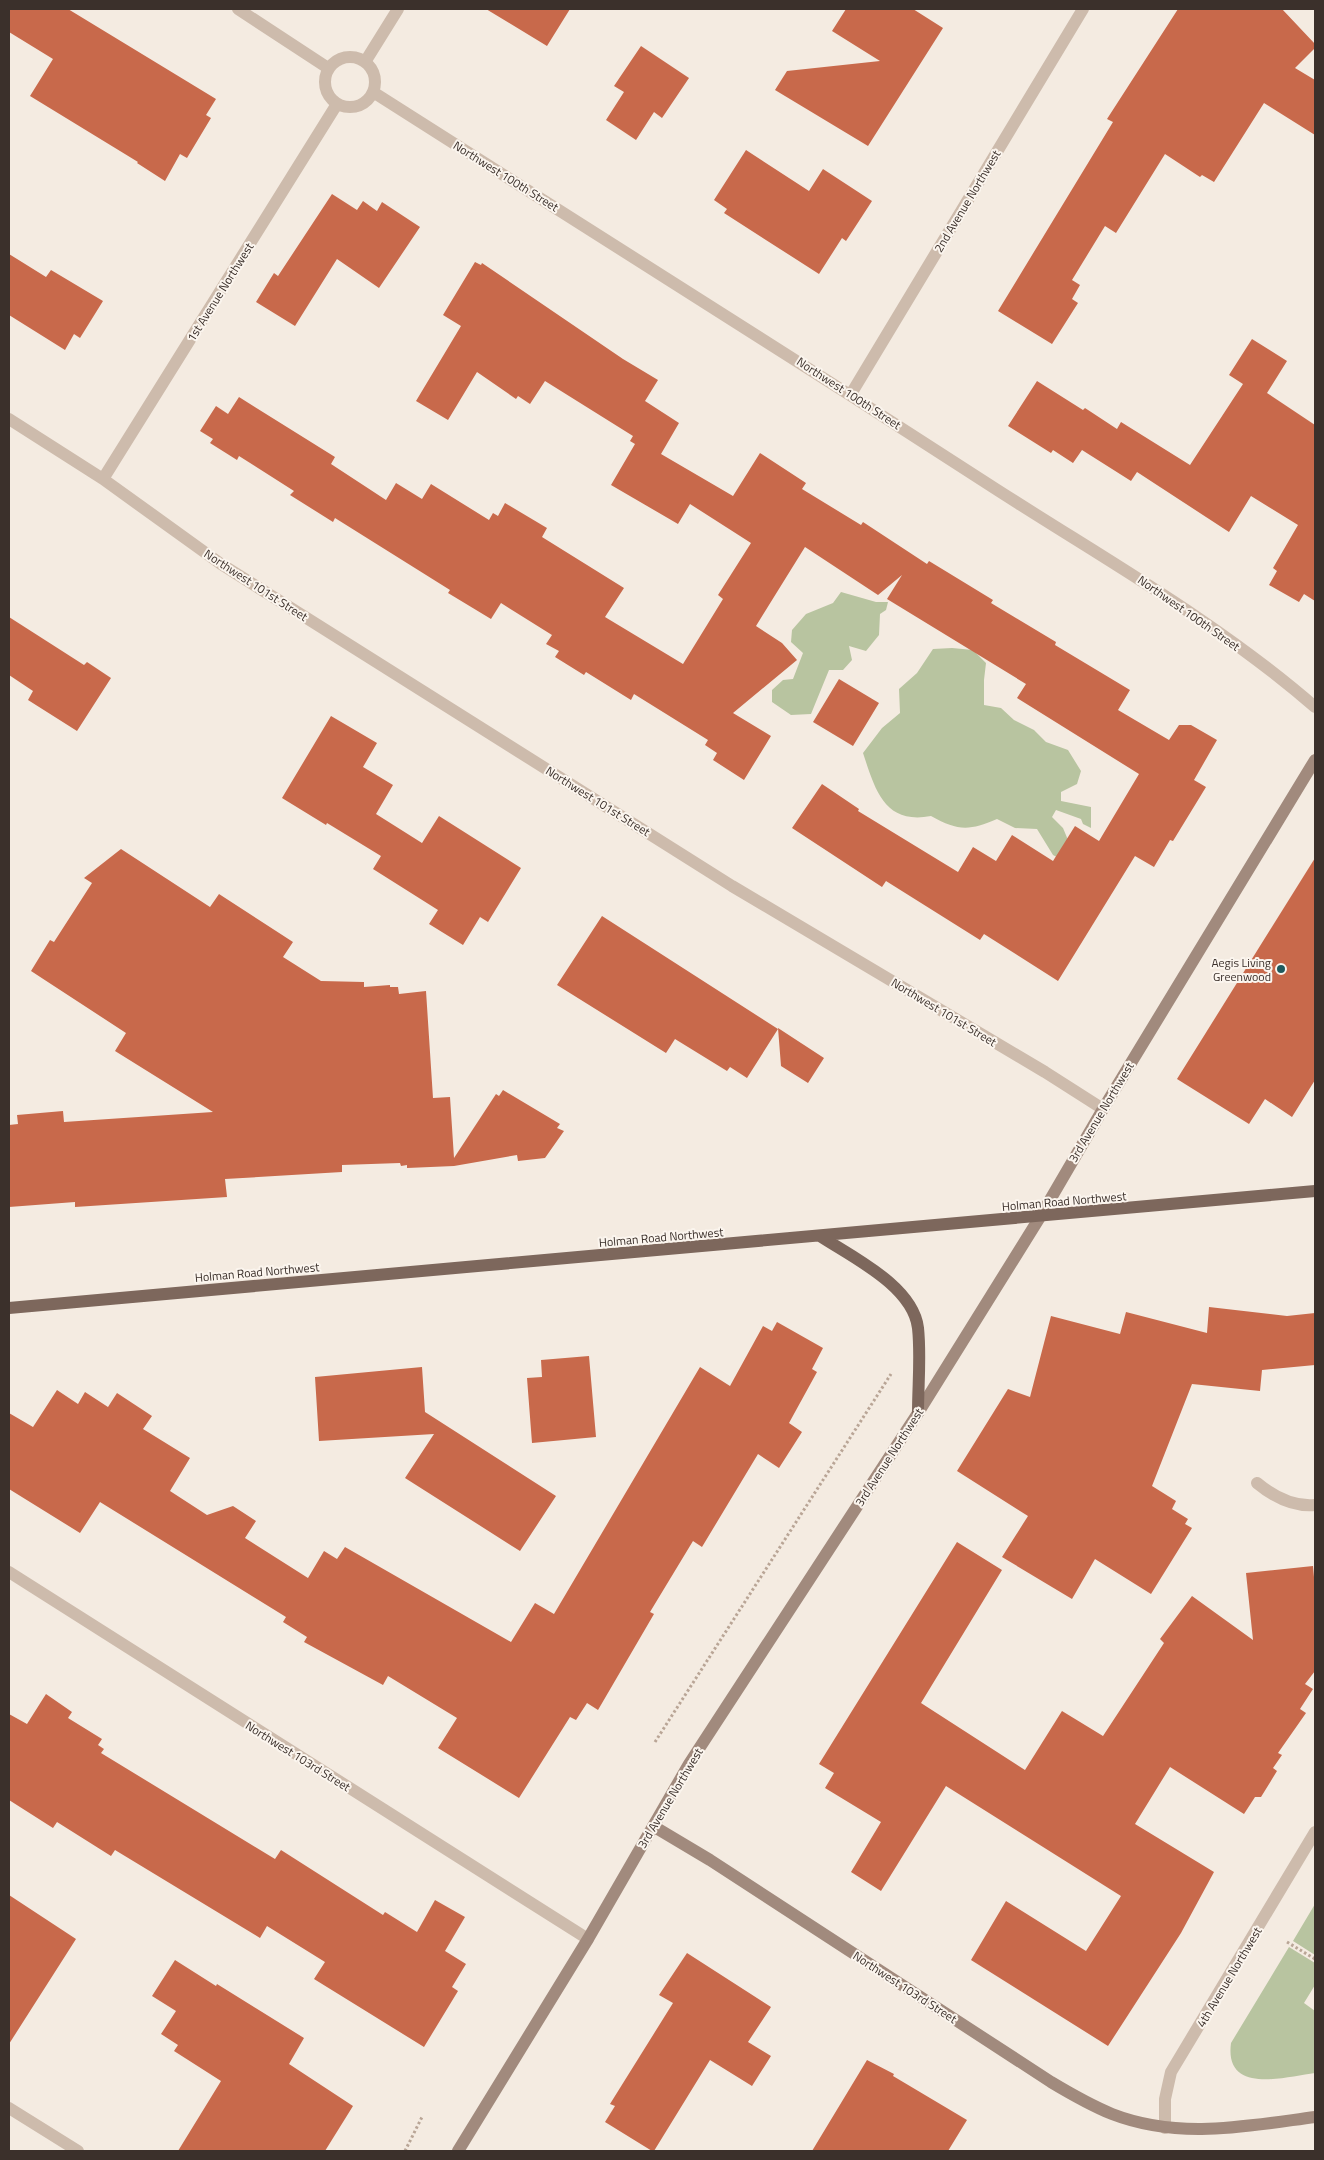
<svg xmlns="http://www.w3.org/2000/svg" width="1324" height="2160" font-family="'Titillium Web',sans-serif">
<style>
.green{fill:#b8c4a0}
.building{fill:#c8694b}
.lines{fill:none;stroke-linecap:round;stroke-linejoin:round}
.path{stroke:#b9a596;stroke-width:3;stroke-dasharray:2.5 2.5;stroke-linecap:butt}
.street{stroke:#cdbbac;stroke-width:12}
.secondary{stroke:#a18a7d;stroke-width:12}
.primary{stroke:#7d675c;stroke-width:12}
.poi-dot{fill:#1f5a5e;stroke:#fbf5ee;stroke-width:2}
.labels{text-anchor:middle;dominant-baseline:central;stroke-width:4;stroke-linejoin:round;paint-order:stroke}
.street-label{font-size:12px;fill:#3b302b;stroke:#fbf5ee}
.poi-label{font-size:12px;fill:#3b302b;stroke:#fbf5ee;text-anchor:end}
</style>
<rect width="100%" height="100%" fill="#f4ebe1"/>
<path class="green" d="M841,592l35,10h12l-2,8 -6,4 -1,21 -13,16 -17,-5 3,14 -9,10h-14l-18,44 -20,1 -19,-13v-12l11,-10 10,-1 10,-26 -12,-11 1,-12 14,-16 27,-11z
M952,648l21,2 13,13 -2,17v25l17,3 13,12 20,10 12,12 22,8 13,21 -4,13 -16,8v9l30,6v21l-8,-4 -2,-5 -25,-9 -4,7 11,11 10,24 -7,10 -13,-7 -16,-26 -22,-1 -18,-9c-28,12 -39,12 -66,-3 -47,9 -56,-27 -68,-63l19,-25 18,-15 -1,-24 18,-16 16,-24z
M1315,1904v51l-22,-14z
M1289,1947l26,16v22l-11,18 11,8v62c-30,4 -91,22 -84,-30z"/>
<path class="building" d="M9,9h59l148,90 -10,16 5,3 -24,40 -7,-4 -15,27 -28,-18 1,-1 -108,-66 23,-37 -44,-27z
M486,9h84l-23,37z
M846,9h67l30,19 -75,118 -93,-56 12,-19 93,-10 -48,-30z
M1178,9h104l33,35v4l-20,20 20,12v55l-51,-32 -50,79 -12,-7 -2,2 -35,-23 -49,79 -11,-7 -33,54 8,5 -8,14 6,4 -26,41 -54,-33 115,-189 -6,-3z
M641,46l48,32 -27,40 -8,-6 -18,28 -30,-20 18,-28 -10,-6z
M746,150l63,41 14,-22 49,32 -26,40 -4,-3 -23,36 -95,-61 3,-4 -13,-9z
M332,194l25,16 6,-9 14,10 5,-9 38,25 -41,61 -42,-29 -42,67 -39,-24 18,-29 4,3z
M9,254l37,23 5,-7 52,31 -23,37 -6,-4 -9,16 -56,-35z
M475,262l6,3 1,-2 141,96 35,21 -13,21 34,22 -18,31 72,42 27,-43 46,30 -4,6 59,36 2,-3 64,42 2,-3 64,39 -2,3 65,39 -1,3 75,45 -12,20 51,30 10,-15h12l26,15 -23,40 12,7 -33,54 -3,-1 -16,27 -19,-11 -77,125 -74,-47 -4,6 -94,-59 -4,6 -90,-59 30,-44 37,25 -1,2 100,61 15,-25 23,14 16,-26 41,26 22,-35 24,15 40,-67 -122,-76 9,-14 -139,-85 15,-24 -24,20 -73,-48 -49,79 26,17 15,17 -64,53 38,23 -27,44 -31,-20 4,-7 -12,-8 3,-5 -74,-46 -3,6 -45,-28 -2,3 -29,-18 4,-6 -13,-7 6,-9 -51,-32 -10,16 -43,-26 2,-3 -115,-72 -2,4 -43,-27 4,-4 -55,-35 -2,4 -27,-17 3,-4 -13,-8 16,-25 12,8 11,-17 96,60 -4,7 55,36 10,-17 26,16 9,-15 58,36 4,-7 5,3 7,-13 42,25 -5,9 82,51 -19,29 78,47 40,-65 -5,-4 33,-52 -61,-39 -12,20 -67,-39 24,-41 -5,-3 3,-5 -88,-55 -15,23 -12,-8 -2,3 -39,-27 -29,48 -32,-19 45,-75 -18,-11z
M1252,339l35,22 -20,32 48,32v176l-11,-7 -5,8 -30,-17 8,-14 -4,-3 25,-43 -47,-29 -22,36 -92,-60 -6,9 -49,-31 -9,13 -20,-13 -2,3 -43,-27 29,-45 46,29 2,-2 32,21 4,-7 69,43 53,-81 -14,-9z
M9,617l75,48 3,-3 24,16 -34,53 -49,-31 5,-9 -24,-16z
M839,679l40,24 -26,43 -40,-24z
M331,716l46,27 -14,24 30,18 -17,29 46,29 17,-27 82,52 -33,54 -8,-5 -17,28 -34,-21 9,-14 -65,-41 8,-13 -54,-33 -1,2 -44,-27z
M121,849l89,58 9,-13 74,48 -10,15 38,24 43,1v5l26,-2v2h8l1,7 27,-3 7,107 17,-1 4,61 42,-64 3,2 4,-6 57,34 -3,4 7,3 -19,27 -27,3 -1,-6 -63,11 -47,2v-3l-6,1 -1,-3 -58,2v7l-117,7 2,18 -152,10v-5l-66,5v-82l9,-1 -1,-9 46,-4 1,11 149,-10 -98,-61 11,-18 -95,-62 19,-31 4,2 38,-59 -8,-5z
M1315,858v222l-23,37 -27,-18 -16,25 -72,-45z
M602,916l176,113 -31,49 -17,-11 -3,4 -52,-32 -9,14 -109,-68z
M778,1028l46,30 -16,25 -27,-17z
M1209,1307l78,9 28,-3v52l-53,5 -2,21 -68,-7 -40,102 24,15 -4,8 16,10 -3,5 7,4 -41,66 -56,-35 -23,40 -70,-42 26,-41 -71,-45 51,-82 22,8 21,-81 69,18 6,-22 81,21z
M777,1322l46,26 -11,21 5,3 -28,51 13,9 -23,36 -21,-14 -56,93 -9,-6 -43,71 4,2 -56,96 -11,-7 -11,17 -6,-3 -51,81 -81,-50 19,-30 -69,-42 -5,9 -79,-43 3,-5 -24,-15 3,-5 -186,-115 -20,31 -71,-44v-76l24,14 24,-37 21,14 7,-12 23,15 9,-14 35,23 -9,13 47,29 -20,33 37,24 26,-9 23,15 -11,17 63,40 16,-27 13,8 8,-12 166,95 24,-39 19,11 146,-247 30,19 33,-60 9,5z
M589,1356l7,81 -64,6 -5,-65 15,-1 -1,-17z
M422,1367l3,45 131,84 -36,55 -115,-73 29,-44 -115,7 -4,-64z
M957,1542l45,28 -81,133 104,67 37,-59 41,25 61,-93 -4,-4 32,-43 61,44 -7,-67 67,-7 2,22v83l-10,13 8,5 -13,20 6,4 -28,40 4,2 -9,13 4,3 -16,26h-6l-11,17 -74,-47 -35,57 79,48 -33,61 -73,113 -137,-86 35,-59 80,50 35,-55 -175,-110 -65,105 -30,-19 30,-50 -56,-34 9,-15 -15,-9z
M46,1694l26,18 -4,6 34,21 -4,6 6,4 -3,4 174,106 6,-9 102,65 2,-3 32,20 18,-32 30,17 -20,34 21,13 -14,23 6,4 -34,56 -110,-68 11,-17 -58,-36 -7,12 -145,-88 -4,6 -54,-34 -4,6 -44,-28v-86l18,10z
M9,1895l67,44 -67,105z
M687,1953l84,54 -23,35 23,14 -19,30 -42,-26 -56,91h-2l-47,-29 10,-16 -5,-2 63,-101 -14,-8z
M175,1960l41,26 1,-2 87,54 -15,26 64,42 -28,45h-147l43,-70 -47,-30 4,-6 -17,-11 15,-23 -24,-15z
M867,2060l27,14 -1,2 74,44 -19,31h-136z"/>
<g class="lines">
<path class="path" d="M655,1742l236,-368
M1287,1942l28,17
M405,2151l17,-34"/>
<path class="street" d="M238,9l90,59
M325 82a25 25 0 1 1 50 0a25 25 0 1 1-50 0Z
M365,62l33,-53
M373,92c206,130 411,260 615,392 111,72 227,136 327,223
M851,394l232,-385
M9,419l94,60 118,85 511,322 313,186 58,37
M103,479l234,-375
M1257,1483c17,14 36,24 58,22
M9,1572l579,367
M9,2108l69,43
M1165,2128v-29l6,-27 144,-240"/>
<path class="secondary" d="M653,1826l57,34 341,222c20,12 39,23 61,32 67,26 135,12 203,3
M458,2151l130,-212 101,-175 229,-351 122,-196 63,-108 212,-349"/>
<path class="primary" d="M820,1236c32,21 93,50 98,92 3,28 0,57 0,85
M9,1308l1306,-117"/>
</g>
<circle class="poi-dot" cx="1281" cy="969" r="5"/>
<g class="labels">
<g class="street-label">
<text transform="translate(506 176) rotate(32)">Northwest 100th Street</text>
<text transform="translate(967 201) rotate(-59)">2nd Avenue Northwest</text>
<text transform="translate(220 292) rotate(-58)">1st Avenue Northwest</text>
<text transform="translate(849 393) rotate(33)">Northwest 100th Street</text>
<text transform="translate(256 585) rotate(33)">Northwest 101st Street</text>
<text transform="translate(1189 613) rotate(35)">Northwest 100th Street</text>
<text transform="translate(598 801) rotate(32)">Northwest 101st Street</text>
<text transform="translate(944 1012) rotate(31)">Northwest 101st Street</text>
<text transform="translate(1101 1112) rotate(-59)">3rd Avenue Northwest</text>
<text transform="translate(1064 1201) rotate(-5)">Holman Road Northwest</text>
<text transform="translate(661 1237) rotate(-5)">Holman Road Northwest</text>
<text transform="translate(257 1272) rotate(-5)">Holman Road Northwest</text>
<text transform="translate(889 1457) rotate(-57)">3rd Avenue Northwest</text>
<text transform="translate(298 1756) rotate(32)">Northwest 103rd Street</text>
<text transform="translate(670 1798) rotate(-59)">3rd Avenue Northwest</text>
<text transform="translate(1229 1977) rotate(-59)">4th Avenue Northwest</text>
<text transform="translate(905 1987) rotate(33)">Northwest 103rd Street</text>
</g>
<g class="poi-label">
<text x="1271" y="962">Aegis Living<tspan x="1271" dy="14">Greenwood</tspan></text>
</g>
</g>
<rect width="1324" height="2160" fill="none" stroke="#3b302b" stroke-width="20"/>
</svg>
